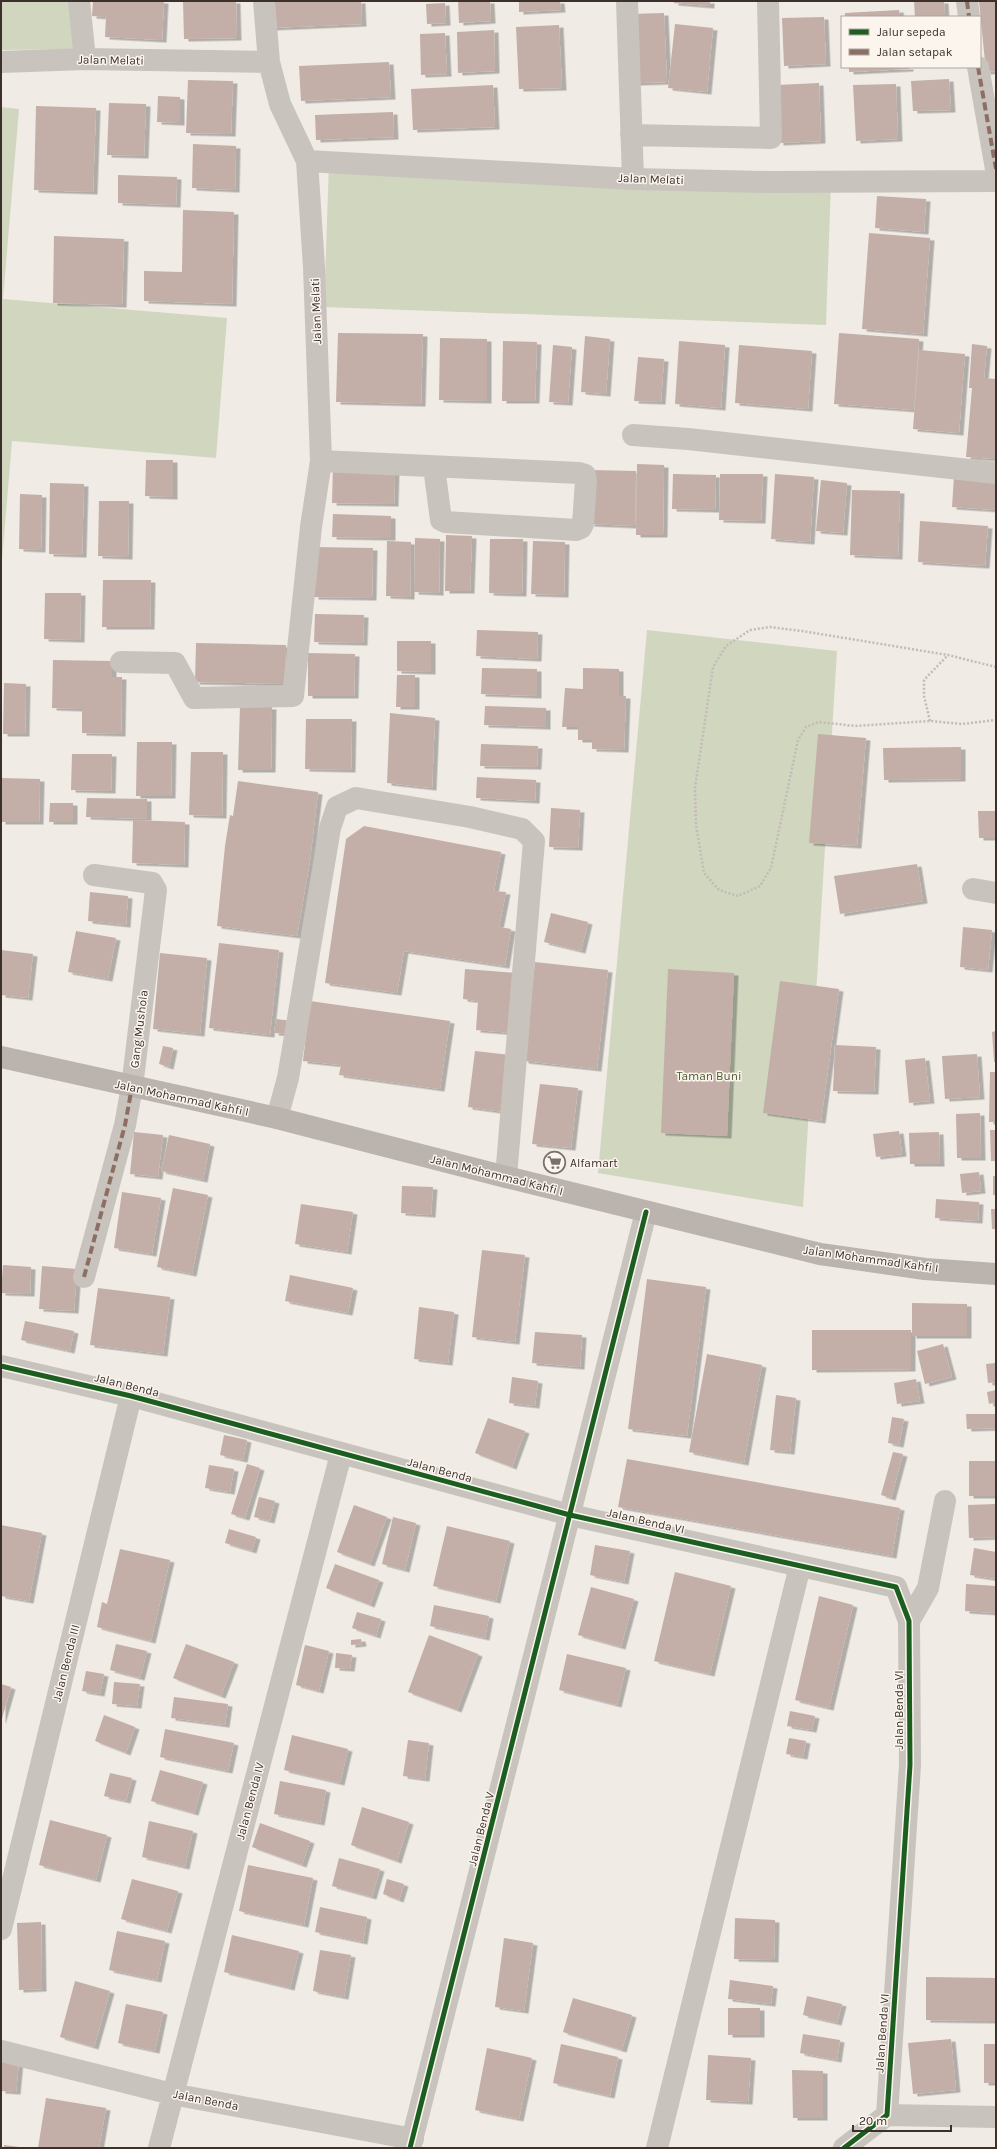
<svg xmlns="http://www.w3.org/2000/svg" width="997" height="2149" font-family="Karla,sans-serif">
<style>
.green{fill:#d1d6bf}
.building{fill:#c3afa7;filter:url(#shadow)}
.lines{fill:none;stroke-linecap:round;stroke-linejoin:round}
.path{stroke:#c2bbb6;stroke-width:2.5;stroke-dasharray:2 2;stroke-linecap:butt}
.minor{stroke:#c9c3be;stroke-width:22}
.secondary{stroke:#bab3ae;stroke-width:22}
.quiet{stroke:#8d6e63;stroke-width:4;stroke-dasharray:8 4;stroke-linecap:butt}
.cycleway-casing{stroke:#fbf5ee;stroke-width:8}
.cycleway{stroke:#1b5e20;stroke-width:5}
.labels{text-anchor:middle;dominant-baseline:central;stroke-width:3;stroke-linejoin:round;paint-order:stroke}
.street-label{font-size:12px;fill:#3b302b;stroke:#fbf5ee}
.park-label{font-size:12px;fill:#4a5a2e;stroke:#fbf5ee}
.poi-label{font-size:12px;fill:#3b302b;stroke:#fbf5ee;text-anchor:start}
</style>
<defs>
<filter id="shadow"><feDropShadow dx="4.5" dy="2.5" stdDeviation="0" flood-color="#0004"/></filter>
</defs>
<rect width="100%" height="100%" fill="#f0ebe5"/>
<path class="green" d="M1,1h69l8,48 -77,1z
M1,107l18,2 -16,190 224,19 -11,140 -204,-17 -11,131z
M329,163l502,18 -5,144 -502,-18z
M647,630l190,21 -34,556 -205,-34z"/>
<path class="building" d="M93,1h71l-2,39 -57,-3 1,-20 -14,-1z
M183,1h53l1,37 -53,1z
M268,1h93l1,23 -93,4z
M458,1h32l1,20 -32,2z
M519,1h41l1,9 -42,2z
M674,1h36v5l-36,-3z
M914,1h30l1,16h-30z
M979,1h17v70l-10,1z
M445,3l1,20 -19,1 -1,-20z
M899,10l1,7h-55v-4z
M664,13l3,69 -33,1 -3,-69z
M824,17l2,47 -42,2 -2,-48z
M675,24l38,4 -6,64 -39,-4z
M559,25l3,63 -43,1 -3,-62z
M494,30l1,41 -37,2 -1,-41z
M445,33l2,41 -26,1 -1,-41z
M389,62l2,35 -90,4 -2,-35z
M849,67h60v2l-60,3z
M949,79l2,31 -38,1 -2,-30z
M188,80l45,1 -2,53 -45,-1z
M819,83l2,58 -42,2 -2,-58z
M896,84l2,55 -42,2 -3,-56z
M493,85l2,42 -82,3 -2,-41z
M158,96l22,1v26l-23,-1z
M109,103l37,1 -2,52 -37,-1z
M36,106l60,2 -3,84 -59,-2z
M393,112l1,25 -78,3 -1,-25z
M193,144l43,2 -1,44 -43,-2z
M118,175l59,2 -1,28 -58,-2z
M877,196l49,3 -2,33 -49,-4z
M183,210l51,2 -2,92 -88,-3v-30l38,1z
M869,233l61,5 -7,96 -61,-5z
M54,236l70,3 -2,66 -69,-2z
M338,333l85,1 -2,70 -85,-2z
M839,333l80,6 -5,71 -80,-6z
M585,336l25,3 -4,55 -25,-2z
M440,338l47,1v62l-48,-1z
M503,341l34,1 -2,59h-33z
M679,341l46,4 -4,63 -46,-4z
M972,344l15,2 -3,32 12,1v80l-30,-2 6,-69h-3z
M553,345l19,2 -4,56 -19,-1z
M739,345l73,6 -4,58 -73,-6z
M919,350l46,4 -6,79 -46,-4z
M638,357l26,2 -3,43 -27,-1z
M146,460h27v37l-28,-1z
M637,464l27,1 -1,70h-27z
M333,466l62,2 -1,36 -62,-1z
M591,470l45,1 -1,55 -45,-2z
M673,474l43,1 -1,35 -43,-1z
M720,474h43l-2,47 -42,-1z
M775,474l39,3 -4,65 -39,-3z
M954,476l42,3v31l-44,-3z
M821,480l26,3 -4,50 -27,-2z
M50,483l34,1 -2,71 -33,-1z
M852,490l48,1 -2,66 -48,-2z
M20,494l22,1 -1,55 -22,-1z
M99,501h30l-1,56 -30,-1z
M333,514l58,2v22l-59,-1z
M920,521l68,5 -3,40 -67,-4z
M446,535l26,1 -2,55h-25z
M415,538l25,1 -1,54 -25,-1z
M490,539h33l-1,55 -33,-1z
M387,541l24,1 -1,55 -24,-1z
M533,541l32,1 -1,53 -33,-1z
M315,547l58,1 -1,50 -58,-1z
M103,580h48l-1,47h-48z
M45,593h36l-1,47 -36,-1z
M315,614l49,1 -1,28 -49,-1z
M477,630l61,2 -1,27 -61,-3z
M397,641h34v31l-34,-1z
M196,643l90,2 -1,39 -90,-2z
M308,653l47,1 -1,42h-46z
M53,660l59,1v16h10l-1,57 -39,-1v-24l-30,-1z
M482,668l55,1v27l-56,-2z
M583,668l36,1v27h7l-2,54 -32,-1v-9h-14v-13h-16l3,-39 18,1z
M397,675h18v32h-19z
M4,683l22,1 -1,50h-22z
M240,706l32,1 -1,63h-33z
M485,706l61,2v19l-62,-2z
M390,713l45,5 -3,70 -45,-5z
M306,719h46l-1,51 -46,-1z
M818,734l48,4 -9,108 -48,-3z
M137,742h35l-1,54h-35z
M481,744l57,2 -1,21 -57,-1z
M961,747v32l-77,1 -1,-32z
M191,752h32l-1,64 -33,-1z
M72,754h40l-1,37 -40,-1z
M477,777l59,3 -1,21 -59,-3z
M1,778l39,1 -1,43h-38z
M238,781l80,11 -8,68 -13,76 -80,-10 8,-80 5,-31 3,1z
M87,798l60,1v20l-61,-2z
M50,803h23v19h-24z
M551,808l29,2 -2,38 -29,-1z
M978,811h18v27h-17z
M133,820l52,2 -1,43 -52,-2z
M364,826l137,26 -7,39 12,1 -7,35 12,2 -6,37 -101,-15 -7,42 -72,-10 21,-144z
M917,864l6,37 -83,13 -6,-38z
M90,892l38,4 -2,29 -38,-4z
M551,913l37,9 -7,29 -37,-9z
M963,927l29,3 -4,40 -28,-3z
M76,931l40,7 -8,41 -40,-7z
M219,943l60,7 -9,85 -61,-7z
M1,950l32,4 -5,44 -27,-3z
M160,953l47,5 -7,76 -47,-5z
M535,962l73,8 -11,99 -73,-8z
M465,969l52,4 -5,60 -36,-3 2,-29 -15,-2z
M668,969l66,4 -7,163 -66,-3z
M780,981l59,8 -18,132 -58,-8z
M310,1001l140,20 -10,68 -101,-14 2,-10 -38,-4z
M276,1019l16,2 -1,13 -17,-1z
M996,1031v31h-2l-2,-30z
M835,1045l41,2 -2,45 -41,-1z
M163,1046l10,2 -4,19 -10,-3z
M475,1051l35,4 -6,57 -36,-5z
M977,1054l3,43 -35,2 -3,-43z
M925,1058l5,43 -21,2 -4,-43z
M990,1072h6v50h-7z
M540,1084l38,4 -7,60 -39,-4z
M980,1113l1,45h-24l-1,-44z
M990,1130h6v31h-5z
M899,1131l3,23 -26,3 -3,-23z
M134,1132l29,3 -5,42 -28,-3z
M939,1132l1,32h-30l-1,-31z
M169,1135l41,9 -7,36 -42,-9z
M979,1172l2,19 -19,2 -2,-19z
M993,1176h3v19h-3z
M402,1186l31,1 -2,28 -30,-2z
M173,1188l35,7 -16,79 -35,-7z
M122,1192l39,6 -9,56 -38,-6z
M936,1199l43,3 -1,19 -43,-3z
M301,1204l52,8 -6,40 -52,-8z
M991,1209h5v20h-4z
M482,1250l43,5 -10,87 -43,-5z
M3,1265l28,2 -1,27 -29,-1z
M42,1266l35,3 -3,42 -35,-2z
M290,1275l63,13 -5,25 -63,-12z
M647,1279l59,8 -19,149 -59,-7z
M98,1288l72,9 -7,57 -73,-9z
M912,1303l55,1v32h-55z
M419,1307l35,5 -6,51 -34,-4z
M25,1321l49,10 -4,20 -49,-11z
M812,1330h99v39l-99,1z
M535,1332l47,3 -2,32 -48,-4z
M943,1344l9,33 -27,7 -8,-33z
M707,1354l55,11 -18,98 -55,-11z
M996,1363v19l-8,1 -2,-19z
M512,1377l26,4 -3,25 -26,-3z
M916,1379l4,22 -23,3 -3,-21z
M996,1390v12l-7,2 -2,-12z
M776,1395l20,3 -6,54 -20,-2z
M966,1414h30v14l-29,1z
M892,1417l12,2 -5,26 -11,-2z
M488,1418l37,13 -13,36 -37,-14z
M224,1435l23,5 -4,20 -23,-5z
M893,1452l10,2 -12,44 -10,-3z
M627,1459l273,49 -8,48 -274,-49z
M969,1461h27v35h-27z
M247,1464l13,4 -15,50 -14,-4z
M209,1465l25,4 -4,23 -25,-4z
M259,1497l16,4 -5,20 -16,-4z
M996,1504v33l-27,1 -1,-33z
M354,1505l33,12 -17,47 -33,-12z
M393,1517l23,6 -11,47 -23,-6z
M1,1525l41,8 -13,68 -28,-5z
M447,1526l63,15 -14,60 -63,-15z
M229,1529l27,8 -4,14 -27,-8z
M595,1545l35,6 -6,31 -34,-7z
M974,1548l22,4v27l-26,-4z
M120,1549l50,11 -19,81 -54,-14 5,-25 5,2z
M335,1564l44,16 -9,25 -44,-17z
M675,1572l56,14 -21,88 -56,-13z
M966,1584l30,2v27l-31,-2z
M591,1587l43,12 -13,48 -43,-12z
M819,1596l34,9 -24,103 -34,-8z
M434,1605l55,11 -4,22 -55,-12z
M357,1612l24,7 -5,17 -24,-8z
M429,1635l49,19 -21,56 -49,-18z
M361,1639l1,5 -11,1v-5z
M116,1644l31,7 -7,27 -30,-8z
M186,1644l48,18 -13,34 -48,-18z
M305,1645l24,6 -10,40 -23,-6z
M336,1653l16,2 -2,14 -15,-1z
M567,1654l59,14 -9,37 -58,-15z
M86,1671l18,3 -4,20 -18,-3z
M114,1682l26,2 -3,22 -25,-2z
M1,1684l10,3 -10,35z
M174,1697l54,7 -3,21 -54,-7z
M790,1711l25,5 -3,14 -25,-4z
M104,1715l31,12 -9,26 -31,-12z
M165,1729l69,14 -6,28 -68,-14z
M292,1735l56,14 -8,34 -56,-13z
M789,1738l17,3 -3,16 -17,-3z
M408,1740l21,3 -4,36 -22,-3z
M160,1770l43,12 -9,31 -43,-12z
M110,1773l22,5 -6,23 -22,-5z
M280,1781l46,9 -6,33 -46,-9z
M362,1807l47,15 -12,39 -46,-16z
M50,1820l57,15 -11,45 -57,-15z
M149,1821l44,10 -8,36 -43,-10z
M260,1823l50,18 -8,24 -50,-18z
M339,1858l41,11 -8,28 -40,-11z
M248,1865l65,13 -9,47 -65,-14z
M132,1879l46,12 -11,40 -46,-12z
M387,1879l17,5 -5,16 -16,-6z
M320,1907l47,10 -4,25 -48,-10z
M735,1918l40,2 -1,40 -40,-1z
M41,1922l1,67 -23,1 -2,-67z
M117,1931l48,10 -8,39 -48,-10z
M232,1935l67,16 -9,37 -66,-16z
M504,1938l29,5 -9,68 -29,-4z
M320,1950l31,5 -7,42 -31,-6z
M926,1977l70,1 -1,43 -69,-1z
M730,1980l43,6 -2,18 -43,-5z
M75,1981l35,10 -16,56 -34,-10z
M807,1996l35,8 -5,19 -34,-8z
M573,1998l59,17 -10,35 -59,-18z
M126,2004l37,8 -8,39 -37,-8z
M728,2008h32v27h-32z
M803,2034l37,6 -3,20 -37,-7z
M951,2039l5,51 -43,4 -5,-51z
M561,2044l57,13 -8,39 -57,-13z
M984,2044h12v39h-12z
M487,2048l45,10 -13,61 -44,-9z
M708,2055l43,3 -3,44 -42,-2z
M1,2059l18,2 -3,31 -15,-1z
M792,2070l31,1v47h-30z
M46,2098l60,10 -7,40h-61z
M4,2145l15,2v1h-15z"/>
<g class="lines">
<path class="path" d="M996,667l-48,-12 -146,-24 -32,-4 -20,3 -24,16 -13,21 -18,121 1,37 8,48 15,17 19,6 22,-10 11,-18 27,-128 8,-13 13,-5 36,4 75,-5 32,3 34,-4
M930,721l-6,-25v-16l24,-25"/>
<path class="minor" d="M79,1l6,58
M627,1l6,178
M967,1l2,16
M1,62l84,-3 184,3
M978,67l18,102
M631,135l140,3 -3,-137
M307,161l326,18 136,3 227,-1
M633,435l55,4 308,34
M321,461l258,12 6,2 1,6 -3,43 -2,4 -5,2 -131,-8 -4,-2 -7,-53
M121,662l54,1 19,35 99,-2 18,-169 10,-66 -7,-194 -7,-106 -27,-57 -11,-42 -5,-61
M973,889l23,4
M277,1118l11,-40 42,-250 7,-21 19,-9 114,19 52,12 12,12 -28,336
M84,1277l41,-152 7,-38 24,-197 -4,-7 -58,-8
M1,1366l130,30 439,119 326,72 13,34 1,144 -23,350 -43,33
M909,1621l19,-33 17,-87
M1,1929l130,-533
M1,2051l171,43 241,45
M887,2115l109,2
M159,2148l182,-694
M410,2148l236,-936
M657,2148l143,-582"/>
<path class="secondary" d="M1,1057l276,61 229,59 314,77 105,15 71,5"/>
<path class="quiet" d="M967,1l2,16
M978,67l18,102
M84,1277l41,-152 7,-38"/>
<defs>
<path id="cycleway" d="M1,1366l130,30 439,119 326,72 13,34 1,144 -23,350 -43,33
M410,2148l236,-936"/>
</defs>
<use href="#cycleway" class="cycleway-casing"/>
<use href="#cycleway" class="cycleway"/>
</g>
<defs>
<symbol id="supermarket-ring" viewBox="-11 -11 22 22"><circle r="9.5" fill="#fbf5ee" stroke="#7a716c" stroke-width="1.5"/><path d="M-6-5.5h2.5l.6 2H6L4.5 2H-2.5L-4.4-4H-6ZM-1.5 3.2a1.3 1.3 0 1 0 .1 0ZM3 3.2a1.3 1.3 0 1 0 .1 0Z" fill="#7a716c"/></symbol>
</defs>
<g fill-rule="evenodd">
<use href="#supermarket-ring" x="542" y="1150" width="25" height="25"/>
</g>
<g class="labels">
<g class="street-label">
<text transform="translate(111 60) rotate(1)">Jalan Melati</text>
<text transform="translate(651 179) rotate(2)">Jalan Melati</text>
<text transform="translate(316 311) rotate(-92)">Jalan Melati</text>
<text transform="translate(139 1029) rotate(-83)">Gang Mushola</text>
<text transform="translate(182 1098) rotate(12)">Jalan Mohammad Kahfi I</text>
<text transform="translate(497 1175) rotate(14)">Jalan Mohammad Kahfi I</text>
<text transform="translate(871 1259) rotate(8)">Jalan Mohammad Kahfi I</text>
<text transform="translate(127 1385) rotate(14)">Jalan Benda</text>
<text transform="translate(440 1470) rotate(15)">Jalan Benda</text>
<text transform="translate(646 1521) rotate(13)">Jalan Benda VI</text>
<text transform="translate(66 1663) rotate(-76)">Jalan Benda III</text>
<text transform="translate(899 1710) rotate(-90)">Jalan Benda VI</text>
<text transform="translate(250 1801) rotate(-75)">Jalan Benda IV</text>
<text transform="translate(481 1829) rotate(-76)">Jalan Benda V</text>
<text transform="translate(882 2033) rotate(-86)">Jalan Benda VI</text>
<text transform="translate(206 2100) rotate(11)">Jalan Benda</text>
</g>
<g class="park-label">
<text x="709" y="1076">Taman Buni</text>
</g>
<g class="poi-label">
<text x="570" y="1163">Alfamart</text>
</g>
</g>
<rect width="997" height="2149" fill="none" stroke="#3b302b" stroke-width="4"/>
<rect x="841" y="16" width="140" height="52" fill="#fbf5ee" stroke="#aea6a0"/>
<rect x="849" y="29" width="20" height="6" fill="#1b5e20" stroke="#aea6a0"/>
<text x="877" y="36" font-size="12" fill="#3b302b">Jalur sepeda</text>
<rect x="849" y="49" width="20" height="6" fill="#8d6e63" stroke="#aea6a0"/>
<text x="877" y="56" font-size="12" fill="#3b302b">Jalan setapak</text>
<path d="M853 2125v6h98v-6" fill="none" stroke="#3b302b" stroke-width="2"/>
<text x="859" y="2125" font-size="12" fill="#3b302b" stroke="#fbf5ee" stroke-width="3" paint-order="stroke">20 m</text>
</svg>
